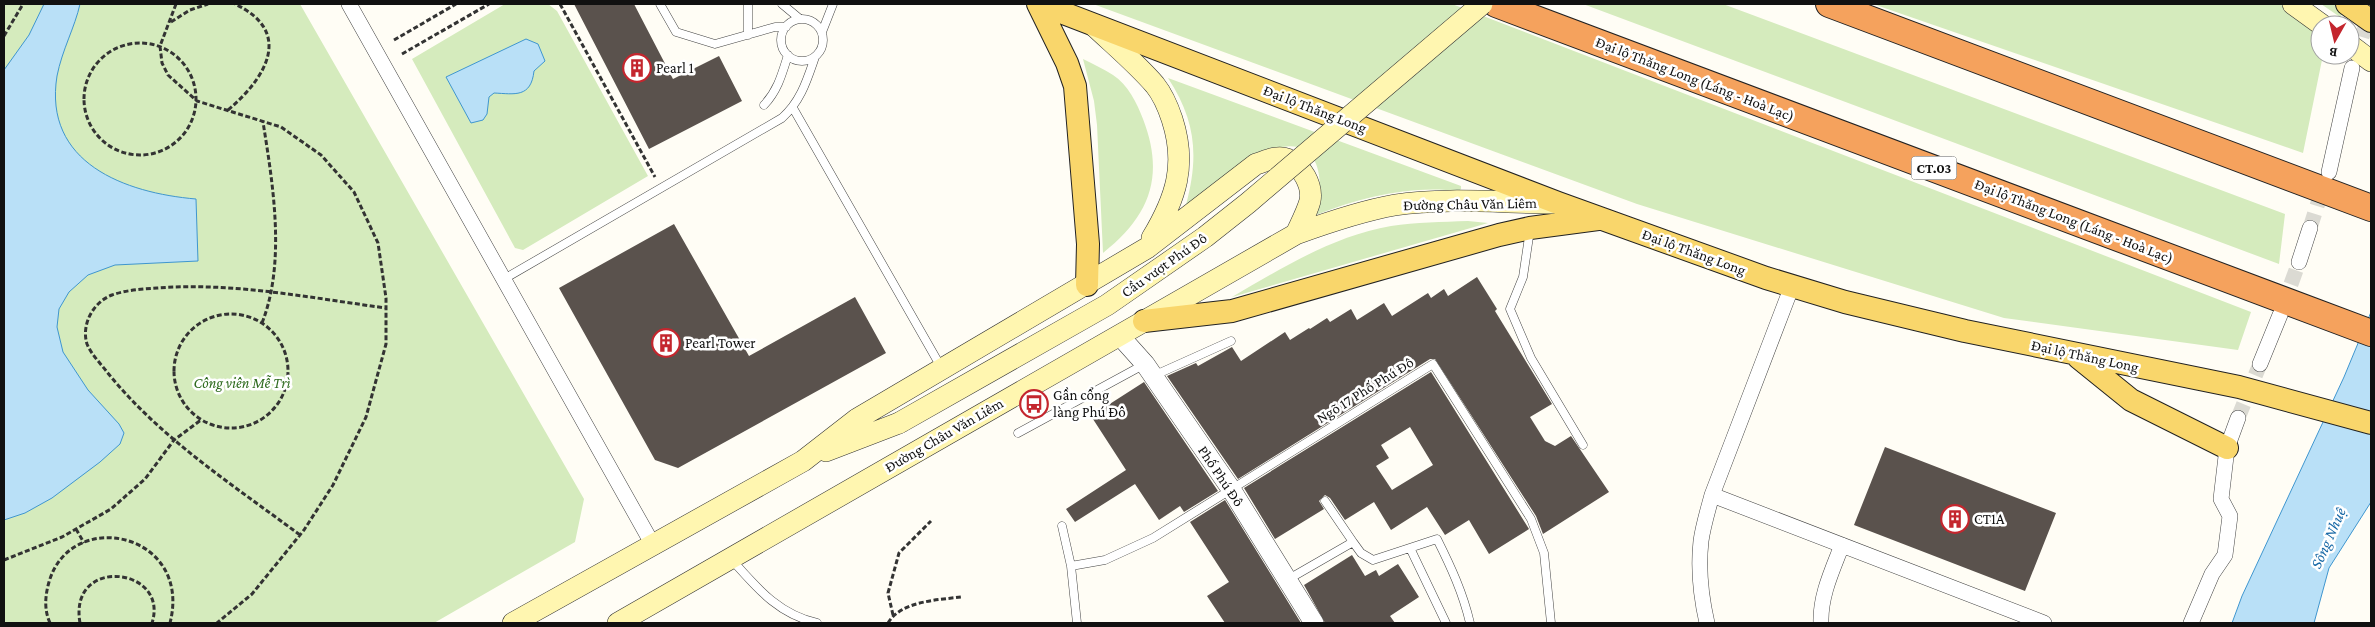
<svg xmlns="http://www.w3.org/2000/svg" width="2375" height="627" font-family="'Crimson Pro',serif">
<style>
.green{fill:#d5ebbd}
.water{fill:#b9e0f7;stroke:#3f96cf}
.building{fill:#5a524d;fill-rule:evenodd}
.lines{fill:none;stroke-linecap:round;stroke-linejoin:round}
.minor-tunnel{stroke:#dbdad3;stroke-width:15;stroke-dasharray:15 8;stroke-linecap:butt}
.service-casing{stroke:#444;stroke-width:9}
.minor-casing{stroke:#444;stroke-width:16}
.tertiary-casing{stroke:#444;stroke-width:20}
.secondary-casing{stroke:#333;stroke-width:22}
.primary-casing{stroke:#222;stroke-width:24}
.motorway-casing{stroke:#222;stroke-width:28}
.path{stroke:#333;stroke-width:3;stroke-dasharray:5 2.5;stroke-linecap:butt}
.service{stroke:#fff;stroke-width:8}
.minor{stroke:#fff;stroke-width:15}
.tertiary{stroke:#fff;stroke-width:19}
.secondary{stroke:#fff6b0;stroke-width:21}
.primary{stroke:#f9d66b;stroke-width:22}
.motorway{stroke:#f5a25d;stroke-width:26}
.secondary-bridge-casing{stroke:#333;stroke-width:22;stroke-linecap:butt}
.secondary-bridge{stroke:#fff6b0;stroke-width:21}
.labels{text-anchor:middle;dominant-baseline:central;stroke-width:5;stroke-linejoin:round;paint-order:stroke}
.shield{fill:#fff;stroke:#585858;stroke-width:1}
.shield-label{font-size:14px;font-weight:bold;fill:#111}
.poi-label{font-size:15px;fill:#111;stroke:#fff;text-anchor:start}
.street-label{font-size:15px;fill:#111;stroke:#fff}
.park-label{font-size:15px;font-style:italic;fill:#2f6b1f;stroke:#fff}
.water-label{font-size:16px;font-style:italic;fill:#1768a6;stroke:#fff}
</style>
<rect width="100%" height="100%" fill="#fffdf5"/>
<path class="green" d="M4,4h296l284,495 -9,43 -141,81h-430z
M505,4h43l9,7 91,165 -125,74 -8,-2 -103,-189z
M1093,4h359l799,308 -13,38 -234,-32 -367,-114z
M1583,4h140l562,210 -6,50z
M1873,4h408l39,26v25h3l-20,98z
M2321,4h15l9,7 -5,6z
M1083,59c10,5 21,10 30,16 15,10 24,28 30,44 22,57 7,97 -40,134l-6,-128 -3,-24z
M1168,78l293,108v3l-2,2c-49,-6 -98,6 -143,24 10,-39 3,-85 -50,-63 -9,3 -17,11 -26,16 -18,12 -36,25 -54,37 13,-49 10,-84 -18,-127z
M1468,221l20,2 -256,74c50,-29 101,-61 159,-71 25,-4 51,-4 77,-5z"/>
<path class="water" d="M44,4h36c-5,23 -18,46 -23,72 -14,87 68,117 139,123l2,62 -83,4 -27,10 -19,17 -10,17 -2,18 6,25 25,38 31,34 5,9 -4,11 -20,18 -48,36 -27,15 -21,7v-450l25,-35z
M526,39l12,5 7,17 -11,10c-3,27 -19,23 -40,22l-5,4 -2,17 -4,6 -12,3 -25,-46z
M2371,312v190l-42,66 -15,55h-82l10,-27 102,-219z"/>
<path class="building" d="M574,4h60l39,75 46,-23 23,45 -93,48z
M674,224l75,132 106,-59 31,56 -208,115 -23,-8 -96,-172z
M1477,277l20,32 -2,2 57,93 -22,13 15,24 10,5 16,-10 38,56 -66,42 -7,-18 -101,-157h-5l-192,120 -71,-103 29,-13 2,3 34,-19 9,14 44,-29 5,8 19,-12 1,1 17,-11 3,4 21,-13 6,11 27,-17 8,13 36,-23 3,5 13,-9 4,7z
M1431,372l98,157 -40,25 -20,-34 -24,15 -18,-28 -36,23 -17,-28 -29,18 -15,-22 -5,-3 -6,6 5,8 -49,30 -31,-51zM1410,427l23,38 -41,25 -16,-24 13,-8 -8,-13z
M1144,382l74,109 -34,21 -4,-6 -21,14 -24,-36 -60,38 -9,-13 60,-39 -35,-54z
M1885,447l171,66 -31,78 -171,-66z
M1225,500l76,123h-76l-18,-27 22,-14 -39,-60z
M1352,555l13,21 11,-6 3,6 19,-12 21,33 -29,19 5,7h-70l-21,-38z"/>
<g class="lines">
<path class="minor-tunnel" d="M2355,59l15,-47
M2310,228l14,-44
M2283,306l16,-44
M2238,418l22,-54"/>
<defs>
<path id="service" d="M660,4l16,28 39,12 60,-17h11
M782,4l18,15
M781 40a21 21 0 1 1 42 0a21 21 0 1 1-42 0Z
M822,32l11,-28
M748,35v-31
M764,105c14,-15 18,-31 24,-50
M793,108l148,259
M1530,230l-7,47 -13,32 21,49 52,87
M504,279l278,-161c19,-17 25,-38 33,-61
M1153,376l78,-35
M1018,433l127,-69
M1325,501l28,41
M1062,526l9,40 6,57
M1410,548l36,75
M732,560c25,28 46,54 85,63
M1071,566l34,-6 48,-22 280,-174 98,155 13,34 7,70
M1287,580l66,-38 8,11 12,7 64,-21c14,28 26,54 33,84"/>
<path id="minor" d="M349,4l304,541
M2329,172l23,-104
M2299,262l11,-34
M2260,364l20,-49
M1712,495l332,128
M1707,623c-6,-26 -9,-55 -6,-82 2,-15 7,-31 11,-46l80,-209
M1821,623c-1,-27 11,-52 21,-78
M2191,623l21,-49 13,-19 5,-39 -9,-17 6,-51 11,-30"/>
<path id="tertiary" d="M1119,335l26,29 86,125 83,134"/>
<path id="secondary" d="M2293,4l29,21
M1092,24c21,20 44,39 63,61 8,10 13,22 17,34 15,46 4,79 -20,119
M2350,45l21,16
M826,451l73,-28
M513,623l290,-162 54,-42 290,-171 109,-84c10,-3 21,-9 31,-5 15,7 26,26 23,42 -3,11 -9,22 -14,33
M618,623l678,-389c33,-12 65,-23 99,-29 51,-8 109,-2 161,-2"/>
<path id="primary" d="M1038,4l29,59 8,23 13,158 -1,41
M1040,4l518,199 208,75 79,24 120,29 274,56 132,36
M2347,4l24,17
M1144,321l88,-10 267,-76 31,-7 68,-9
M2079,358l52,42 96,48"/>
<path id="motorway" d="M1496,4l875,329
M1829,4l542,204"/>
</defs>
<use href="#service" class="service-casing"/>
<use href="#minor" class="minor-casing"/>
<use href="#tertiary" class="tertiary-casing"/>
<use href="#secondary" class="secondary-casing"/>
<use href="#primary" class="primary-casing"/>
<use href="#motorway" class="motorway-casing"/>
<path class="path" d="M176,4l-16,42 2,17 6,12 29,26 84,26 40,28 33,37 24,51 8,55v46l-20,73 -33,68 -29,45 -52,64 -35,29
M560,4l95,173
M171,22l19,-12 18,-6
M4,36l19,-32
M394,40l62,-36
M84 99a56 56 0 1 1 112 0a56 56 0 1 1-112 0Z
M402,54l87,-50
M228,110c38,-32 66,-78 7,-106
M174 371a57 57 0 1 1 114 0a57 57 0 1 1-114 0Z
M262,323c24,-61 11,-138 1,-201
M76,529l8,14
M300,535c-67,-50 -140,-97 -193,-163 -6,-8 -16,-18 -20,-28 -6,-19 6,-42 25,-49 14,-5 30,-6 45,-7 76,-6 154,10 229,20
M4,560l58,-23 49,-28 34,-30 29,-39 27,-20
M893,615l-5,-22 11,-40 32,-32
M50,623c-6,-13 -5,-27 -1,-41 22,-76 144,-49 121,41
M80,623c-12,-68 90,-56 72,0
M888,623c13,-22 49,-23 73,-26"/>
<use href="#service" class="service"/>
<use href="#minor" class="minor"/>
<use href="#tertiary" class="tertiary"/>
<use href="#secondary" class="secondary"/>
<use href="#primary" class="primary"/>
<use href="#motorway" class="motorway"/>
<defs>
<path id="secondary-bridge" d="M899,423l208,-118 98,-68 43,-34 234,-199"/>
</defs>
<use href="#secondary-bridge" class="secondary-bridge-casing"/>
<use href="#secondary-bridge" class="secondary-bridge"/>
</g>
<defs>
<symbol id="building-ring" viewBox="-11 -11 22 22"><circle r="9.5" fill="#fff" stroke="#c4262e" stroke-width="1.5"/><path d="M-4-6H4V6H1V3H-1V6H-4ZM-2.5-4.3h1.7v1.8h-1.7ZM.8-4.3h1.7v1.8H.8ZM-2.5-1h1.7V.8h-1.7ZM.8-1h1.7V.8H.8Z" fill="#c4262e"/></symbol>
<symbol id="bus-ring" viewBox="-11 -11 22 22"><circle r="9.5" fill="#fff" stroke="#c4262e" stroke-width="1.5"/><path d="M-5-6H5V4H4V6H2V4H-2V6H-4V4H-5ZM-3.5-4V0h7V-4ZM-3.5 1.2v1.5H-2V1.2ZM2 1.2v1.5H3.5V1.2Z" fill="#c4262e"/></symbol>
</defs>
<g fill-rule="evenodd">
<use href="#building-ring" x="621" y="52" width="32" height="32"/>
<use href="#building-ring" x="650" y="327" width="32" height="32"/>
<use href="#bus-ring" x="1018" y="388" width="32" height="32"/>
<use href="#building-ring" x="1939" y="503" width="32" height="32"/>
</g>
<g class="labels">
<rect class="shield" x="1911.5" y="156.5" width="45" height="23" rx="4"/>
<g class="shield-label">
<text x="1934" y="168">CT.03</text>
</g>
<g class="poi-label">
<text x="656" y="68">Pearl 1</text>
<text x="685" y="343">Pearl Tower</text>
<text x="1053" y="395">Gần cổng<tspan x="1053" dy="17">làng Phú Đô</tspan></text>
<text x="1974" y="519">CT1A</text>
</g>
<g class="street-label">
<text transform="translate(1695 79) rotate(21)">Đại lộ Thăng Long (Láng - Hoà Lạc)</text>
<text transform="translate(1315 109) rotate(21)">Đại lộ Thăng Long</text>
<text transform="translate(1470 204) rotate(-1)">Đường Châu Văn Liêm</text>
<text transform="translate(2074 221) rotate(21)">Đại lộ Thăng Long (Láng - Hoà Lạc)</text>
<text transform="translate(1694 252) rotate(20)">Đại lộ Thăng Long</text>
<text transform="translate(1164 265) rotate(-35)">Cầu vượt Phú Đô</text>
<text transform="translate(2085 356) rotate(12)">Đại lộ Thăng Long</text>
<text transform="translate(1365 390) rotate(-32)">Ngõ 17 Phố Phú Đô</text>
<text transform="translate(944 435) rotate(-30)">Đường Châu Văn Liêm</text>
<text transform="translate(1221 476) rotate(56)">Phố Phú Đô</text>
</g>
<g class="park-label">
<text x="242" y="383">Công viên Mễ Trì</text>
</g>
<g class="water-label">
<text transform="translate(2328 538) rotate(-66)">Sông Nhuệ</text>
</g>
</g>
<rect width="2375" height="627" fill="none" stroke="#111111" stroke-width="10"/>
<g transform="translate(2335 40) rotate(188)"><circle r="24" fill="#ffffff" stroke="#a0a0a0"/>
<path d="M0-4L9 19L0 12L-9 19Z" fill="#c4262e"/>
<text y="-8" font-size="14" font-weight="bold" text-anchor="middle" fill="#111111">B</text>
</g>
</svg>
